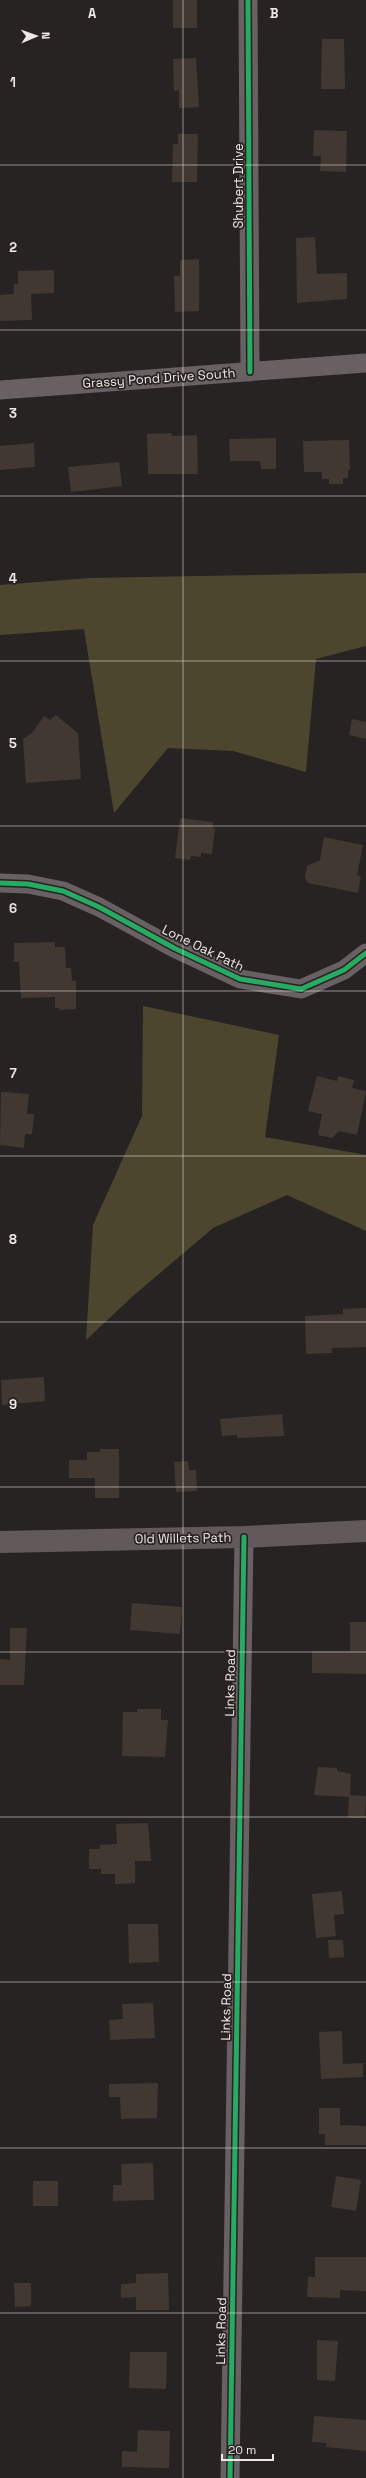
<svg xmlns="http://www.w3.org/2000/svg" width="366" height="2478" font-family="'Space Grotesk',sans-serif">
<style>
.green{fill:#4d462f}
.building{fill:#413832}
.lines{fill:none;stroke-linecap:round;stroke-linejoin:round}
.street{stroke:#686063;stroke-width:19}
.secondary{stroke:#62595b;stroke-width:22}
.cycleway-casing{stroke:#292221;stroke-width:8}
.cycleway{stroke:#26ab63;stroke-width:5}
.grid{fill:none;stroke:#eee9e8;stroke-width:1;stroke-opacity:0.55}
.labels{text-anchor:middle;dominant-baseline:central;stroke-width:3.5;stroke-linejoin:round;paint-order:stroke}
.street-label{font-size:13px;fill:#eee9e8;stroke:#292221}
.grid-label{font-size:13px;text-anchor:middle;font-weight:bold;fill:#eee9e8;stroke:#292221;stroke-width:3.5;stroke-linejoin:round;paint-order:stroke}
</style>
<rect width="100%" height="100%" fill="#272323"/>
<path class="green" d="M366,573v73l-50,13 -10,113 -73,-21 -65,-3 -54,65 -30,-184 -84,6v-50l89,-7z
M143,1006l136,29 -14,102 101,18v76l-79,-36 -74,33 -80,68 -47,44 7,-115 49,-109z"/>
<path class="building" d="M173,0h24v28h-24z
M322,39h22l1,50h-24z
M196,58l3,49 -20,1v-18l-5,1 -1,-32z
M314,130l33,1 -1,41 -26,-1 1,-15h-8z
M178,134h20l-1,48h-25l1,-38h5z
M315,237l2,37 30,-1v26l-50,4 -1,-65z
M199,259v52l-24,1 -1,-36h6v-16z
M54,270v23l-23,1 1,26 -32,1v-26l14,-1v-10h4v-13z
M171,433l1,3 25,-1 1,39h-50l-1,-40z
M276,438v31h-15l-1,-8h-30l-1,-22z
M349,440l1,30h-2v8h-5v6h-14v-5h-7v-7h-18l-1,-31z
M34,443l1,24 -35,3v-24z
M119,462l3,24 -51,6 -3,-25z
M56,715l22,18 3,46 -55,4 -3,-44 9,-6 12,-17 6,4z
M352,719l14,3v17l-17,-4z
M180,818l33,4 -1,5 3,1 -3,26 -11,-1v4l-10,-1 -1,4 -15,-2z
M324,837l39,8 -6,30 4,1 -3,17 -50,-10 -3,-5 2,-12 13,-6z
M55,942v5h10l1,21h5l1,13h4v28l-16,1 -1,-2h-4v-11l-34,1 -2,-36h-5v-19z
M317,1076l20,5 1,-5 16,4 -2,8 14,3 -9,44 -18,-4 -7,7 -14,-3 4,-21 -14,-3z
M1,1092l28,2 -2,20h7l-2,20h-7l-1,14 -24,-3z
M366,1308v39l-34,1v5l-26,1 -1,-38 38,-2v-5z
M44,1377l1,24 -43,4 -1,-25z
M282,1414l2,22 -47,2v-3l-15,1 -2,-17z
M100,1449h19v49h-24v-20h-26v-18h18v-8h13z
M188,1461l1,9h7l1,21 -21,1 -2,-30z
M132,1603l50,4 -2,27 -50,-4z
M350,1622h16v52l-54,-1v-22h38z
M10,1628h17l-3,57h-24v-26l10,1z
M137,1709h24v11h7l-3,37 -43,-1 1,-44h14z
M318,1767l19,1v3l14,3 -1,21 16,1 -1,22h-17l1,-21 -35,-2z
M148,1823l3,38h-16v22l-20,1v-10h-14v-5h-12v-20h11v-4l17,-1 -1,-20z
M342,1891l2,23 -10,1 2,21 -20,2 -4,-44z
M128,1924h30l1,38 -30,1z
M328,1940h15l1,17 -15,1z
M153,2003l2,35 -45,2 -1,-20 14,-1 -1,-15z
M342,2031l1,33 20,-1v14l-42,2 -2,-47z
M158,2083l-1,35 -36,1 -1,-22h-11v-13z
M319,2108h21v17l26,1v19h-41v-11h-6z
M153,2163l1,37 -41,1v-16h9l-1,-21z
M336,2176l25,4 -5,31 -25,-4z
M33,2181h25v25h-25z
M315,2257h51v34l-26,-1v8l-33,-1 1,-20h7z
M168,2273l1,37h-33v-13l-15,1v-14l15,-1v-9z
M14,2283h17v23l-16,1z
M317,2340l21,1 -3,40 -18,-1z
M130,2352h37l-1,37 -37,-1z
M314,2416l52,4v31l-40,-4 1,-4 -15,-1z
M138,2430l32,1 -1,37 -47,-1v-16l15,1z"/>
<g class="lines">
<path class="street" d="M248,0l2,372
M0,390l366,-27
M0,883l28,1 35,7 36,16 75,41 66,31 61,10 43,-19 22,-17
M230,2478l14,-941"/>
<path class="secondary" d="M0,1542l244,-5 122,-6"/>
<defs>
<path id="cycleway" d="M248,0l2,372
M0,883l28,1 35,7 36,16 75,41 66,31 61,10 43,-19 22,-17
M230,2478l14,-941"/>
</defs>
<use href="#cycleway" class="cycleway-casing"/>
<use href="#cycleway" class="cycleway"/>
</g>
<path class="grid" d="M183,0v2478M0,165h366M0,330h366M0,496h366M0,661h366M0,826h366M0,991h366M0,1156h366M0,1322h366M0,1487h366M0,1652h366M0,1817h366M0,1982h366M0,2148h366M0,2313h366"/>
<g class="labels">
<g class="street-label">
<text transform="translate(238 186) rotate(-90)">Shubert Drive</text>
<text transform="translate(159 378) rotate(-4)">Grassy Pond Drive South</text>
<text transform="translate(203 948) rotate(26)">Lone Oak Path</text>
<text transform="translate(183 1538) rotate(-1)">Old Willets Path</text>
<text transform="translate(230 1683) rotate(-89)">Links Road</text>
<text transform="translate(226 2007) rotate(-89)">Links Road</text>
<text transform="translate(221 2331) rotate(-89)">Links Road</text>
</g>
</g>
<g class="grid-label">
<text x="92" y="18">A</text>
<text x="274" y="18">B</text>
<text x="13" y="87">1</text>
<text x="13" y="252">2</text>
<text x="13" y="418">3</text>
<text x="13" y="583">4</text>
<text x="13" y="748">5</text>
<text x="13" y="913">6</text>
<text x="13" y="1078">7</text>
<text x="13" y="1244">8</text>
<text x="13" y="1409">9</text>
</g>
<g transform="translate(36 36) rotate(88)" stroke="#292221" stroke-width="3" paint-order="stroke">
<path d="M0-3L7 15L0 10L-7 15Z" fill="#eee9e8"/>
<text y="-6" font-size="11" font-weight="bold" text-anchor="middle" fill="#eee9e8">N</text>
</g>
<path d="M222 2454v6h51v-6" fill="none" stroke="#eee9e8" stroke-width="2"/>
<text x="228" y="2454" font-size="12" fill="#eee9e8" stroke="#292221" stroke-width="3" paint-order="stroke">20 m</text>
</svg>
